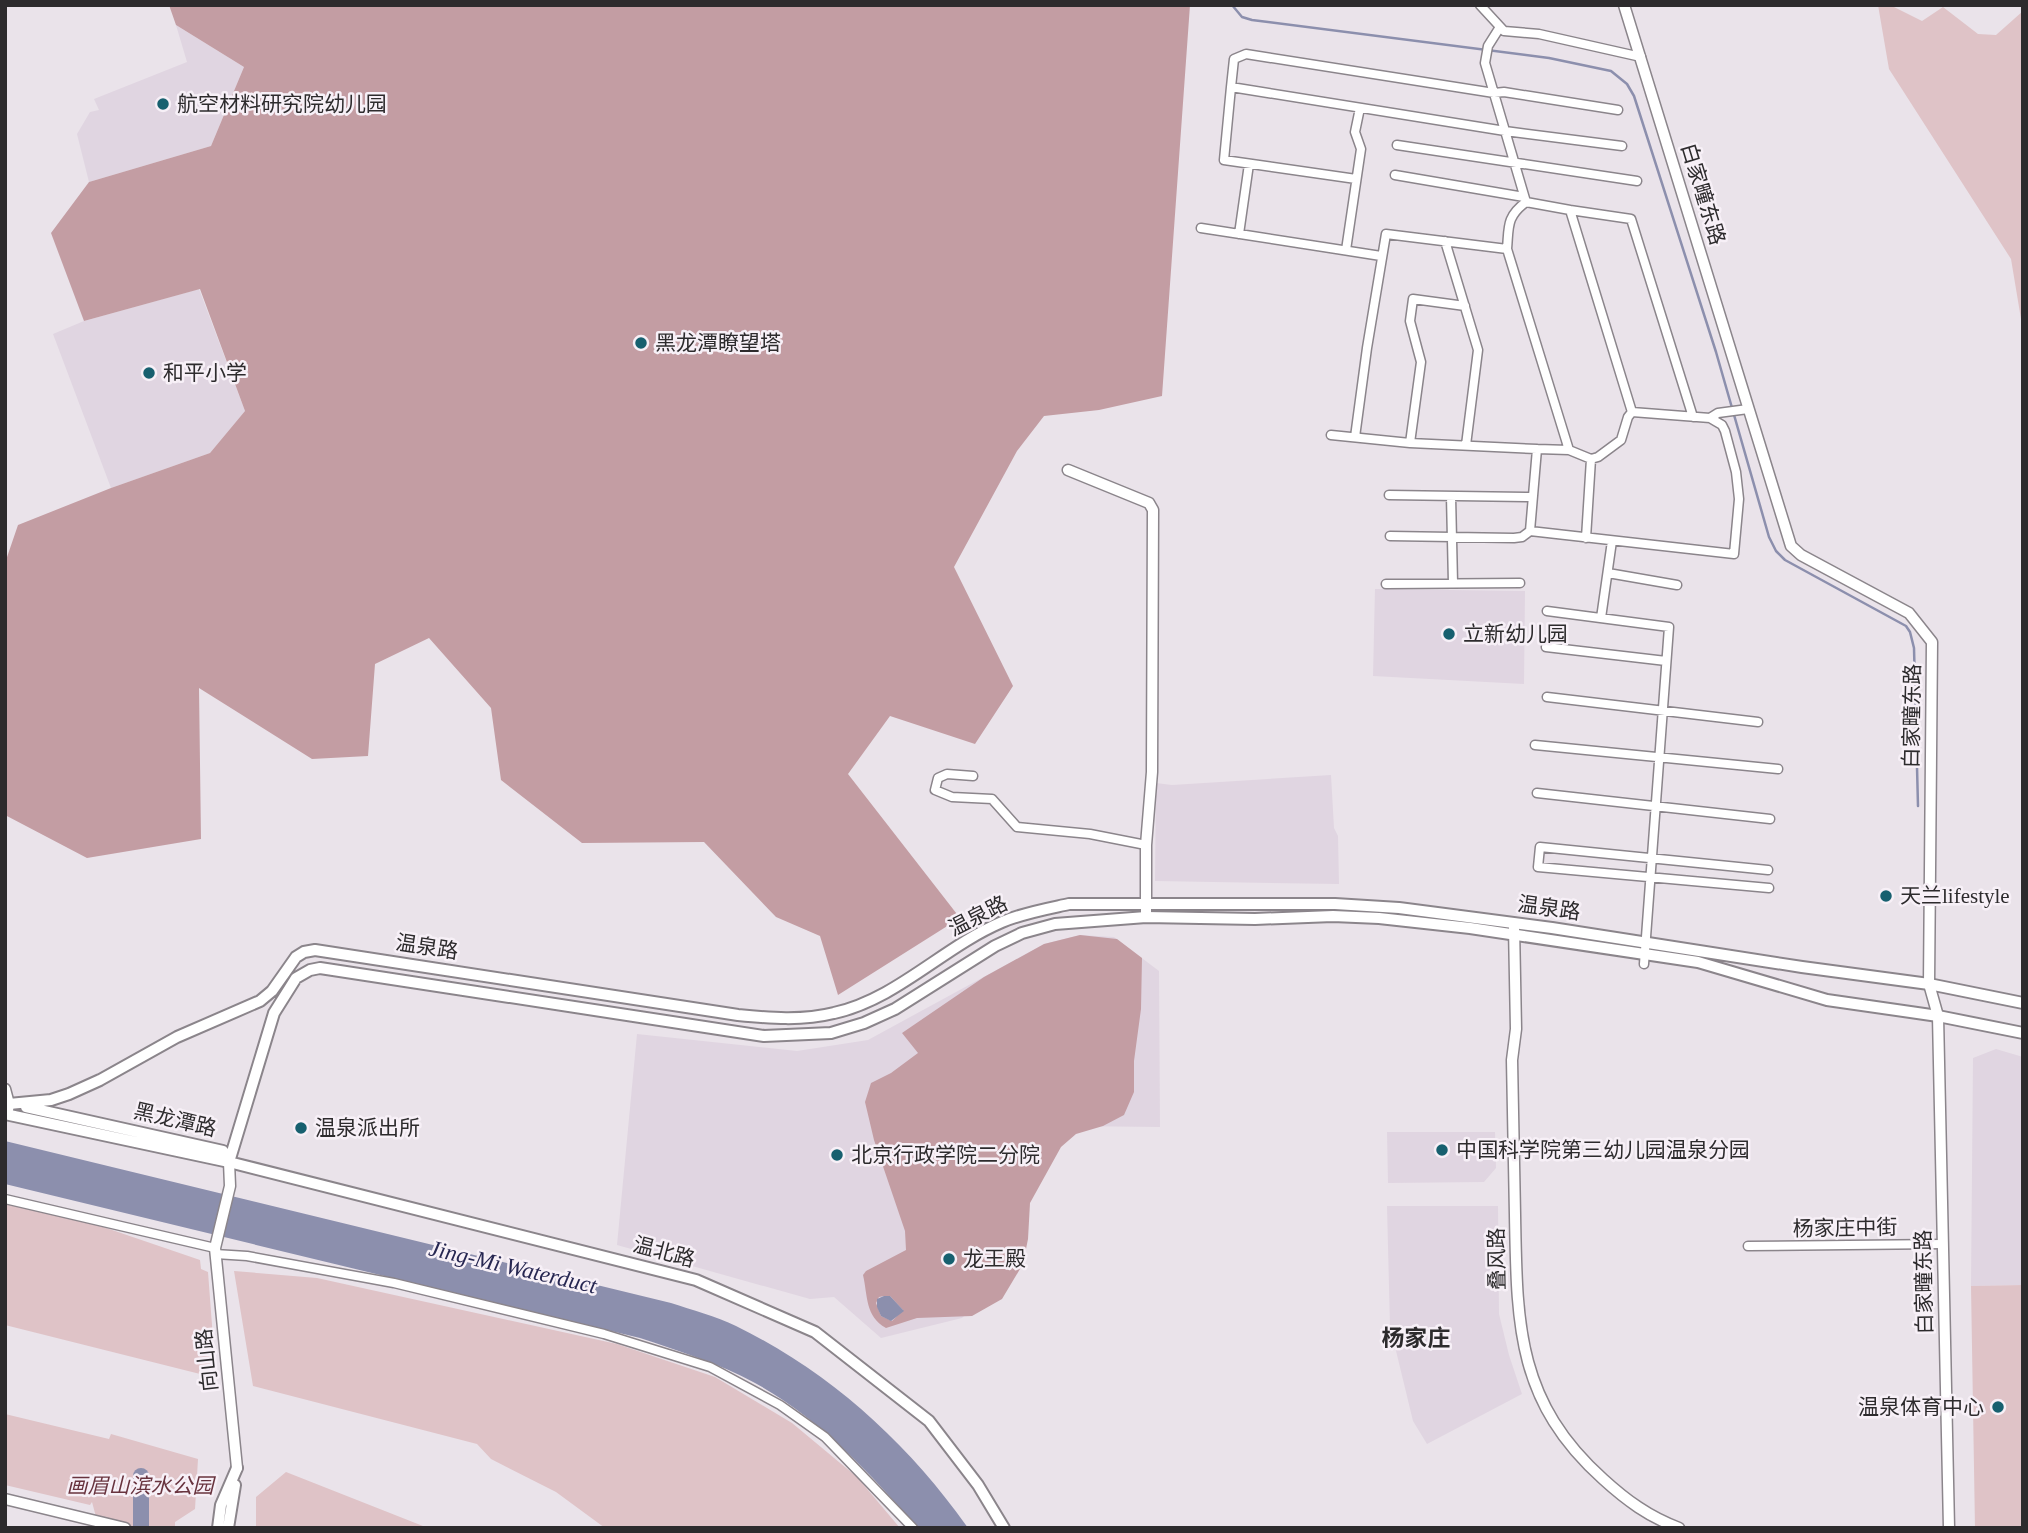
<svg xmlns="http://www.w3.org/2000/svg" width="2028" height="1533" font-family="'Times New Roman','Noto Sans SC',serif">
<style>
.built{fill:#e0d5e1}
.green{fill:#dfc3c7}
.forest{fill:#c39da3;fill-rule:evenodd}
.water{fill:#8c8fad}
.lines{fill:none;stroke-linecap:round;stroke-linejoin:round}
.stream{stroke:#8c8fad;stroke-width:2.5}
.river{stroke:#8c8fad;stroke-width:16}
.minor-casing{stroke:#8b858b;stroke-width:11}
.tertiary-casing{stroke:#8b858b;stroke-width:13}
.secondary-casing{stroke:#8b858b;stroke-width:14}
.minor{stroke:#fff;stroke-width:8}
.tertiary{stroke:#fff;stroke-width:10}
.secondary{stroke:#fff;stroke-width:10}
.poi-dot{fill:#17606f;stroke:#f7f0f7;stroke-width:2.5}
.labels{text-anchor:middle;dominant-baseline:central;stroke-width:5;stroke-linejoin:round;paint-order:stroke}
.poi-label{font-size:21px;fill:#2d2b2d;stroke:#f7f0f7;text-anchor:start}
.street-label{font-size:21px;fill:#2d2b2d;stroke:#f7f0f7}
.park-label{font-size:21px;font-style:italic;fill:#68333e;stroke:#f7f0f7}
.water-label{font-size:23px;font-style:italic;fill:#272752;stroke:#f7f0f7}
.neighbourhood-label{font-size:23px;font-weight:bold;fill:#2d2b2d;stroke:#f7f0f7}
</style>
<rect width="100%" height="100%" fill="#eae3ea"/>
<path class="built" d="M176,25l68,42 -33,79 -122,36 -12,-48 13,-22 9,-2 -5,-11 93,-37z
M199,289l46,122 -35,42 -99,35 -58,-154 31,-13z
M1375,589l150,2 -1,93 -151,-8z
M1331,775l3,53 4,8 1,48 -184,-3 1,-98 16,2z
M1080,935l34,2 45,34 1,156 -90,-1 -40,56 -37,105 -31,31 -81,20 -47,-41 -24,2 -193,-54 20,-211 160,17 71,-11 176,-96z
M1996,1049l27,8v228l-52,1 2,-228z
M1387,1132h108l1,36 -12,14 -96,1z
M1387,1206h111l1,108 10,41 13,39 -95,50 -14,-23 -23,-95z"/>
<path class="green" d="M1878,5h12l32,16 21,-14 35,27 18,1 27,-24v320l-12,-72 -122,-190z
M5,1198l31,6 164,56 1,9 7,3 8,106 -211,-53z
M234,1271l83,7 300,66 98,33 77,46 65,54 43,51h-295l-49,-36 -65,-33 -14,-15 -224,-58z
M2023,1285v243h-48l-4,-242z
M5,1414l104,25 2,-5 87,25 -3,50 -20,13v6h-76l-7,-26 -2,3 -85,-20z
M286,1472l142,56h-170l-2,-2v-29z"/>
<path class="forest" d="M169,5h1021l-28,391 -63,14 -55,6 -27,35 -63,116 59,119 -38,58 -85,-28 -42,58 112,144 -122,77 -18,-59 -44,-19 -72,-75 -122,1 -81,-63 -10,-72 -62,-70 -54,26 -7,92 -56,3 -113,-71 2,151 -114,19 -82,-43v-252l13,-38 93,-37 99,-35 35,-42 -45,-122 -116,32 -33,-88 38,-51 122,-36 33,-79 -68,-42z
M1080,935l37,4 25,19 -1,51 -7,52v31l-10,23 -21,11 -27,8 -15,13 -31,56 -2,36 -5,25 -21,35 -30,17 -55,2 -31,10c-21,-12 -18,-31 -23,-53l3,-4 40,-21 -1,-19 -31,-91 -9,-38 6,-19 20,-10 27,-20 -16,-20 82,-56 60,-33zM884,1296h6l13,14 -11,11 -11,-5 -5,-13 3,-6z"/>
<path class="water" d="M5,1141l666,162c21,7 45,13 65,23 94,46 172,117 232,202h-50c-48,-55 -99,-110 -163,-145 -37,-20 -76,-32 -115,-45l-635,-154z
M884,1296h6l14,15 -13,10 -10,-5 -4,-9v-8z"/>
<g class="lines">
<path class="stream" d="M1232,5l10,12 10,3 297,38 62,13 16,13 7,12 82,256 53,185 7,14 9,9 121,66 4,6 4,16 4,158"/>
<path class="river" d="M141,1528v-52"/>
<defs>
<path id="minor" d="M1480,5l24,26 35,3 102,23
M1500,27l-12,19 -3,17 41,139 44,8 62,202 78,6 8,-5 30,-4
M1231,87l3,-28 12,-5 248,39 10,-1 114,18
M1397,145l240,36
M1395,175l129,22
M1356,179l-132,-19 7,-73 274,44 117,15
M1526,202c-20,15 -17,25 -19,47l62,201 -32,-1 -7,82 204,23 5,-55 -3,-27 -11,-41 -3,-6 -12,-7
M1570,210l61,9 62,198
M1201,228l180,28
M1239,234l10,-70
M1445,241l33,109 -12,95
M1346,250l15,-101 -6,-17 5,-24
M1331,435l79,8 127,6
M1355,437l12,-89 19,-114 121,15
M1410,443l11,-81 -11,-41 3,-22 52,7
M1569,450l22,9 7,-2 23,-17 7,-23 4,-5
M1389,495l143,2
M1451,496l2,87
M1390,536l124,2 8,-1 8,-6
M1586,538l5,-79
M1608,573l69,12
M1386,584l134,-1
M1547,611l122,16 -25,337
M1601,618l11,-77
M1546,647l120,14
M1547,697l211,25
M1535,745l243,24
M973,776l-26,-2 -9,4 -3,12 17,7 40,2 25,28 73,7 56,11
M1537,793l233,26
M1768,870l-228,-23 -2,20 231,21
M5,1199l210,49
M1748,1246l195,-2
M215,1254l32,2 147,27 210,51 106,33 70,38 45,32 88,91"/>
<path id="tertiary" d="M1624,5l167,541 10,9 108,58 23,29 -3,342 9,32 11,512
M1068,470l81,33 4,7 -1,262 -6,73v72
M1514,927l2,102 -4,31c1,52 2,103 3,155 2,108 1,186 88,264 23,21 46,38 76,49
M5,1089l4,15 -1,6
M229,1162l1,24 -15,62 22,220
M5,1499l120,29"/>
<path id="secondary" d="M9,1104l42,-4 18,-6 31,-14 77,-43 83,-36 12,-10 24,-34 8,-5 11,-2 423,65c32,3 64,6 96,-2 63,-14 109,-66 168,-91 21,-9 44,-13 67,-18h266l64,4 153,20 250,39 127,17 94,19
M26,1107l197,44 6,11
M5,1114l224,48 467,118 119,52 114,89 49,64 26,43
M229,1162l45,-149 22,-35 14,-8 10,-2 444,68 67,-3 33,-10 31,-14 100,-63 27,-13 33,-9 91,-7 109,2 78,-3 46,2 91,10 228,34 129,38 111,16 85,17
M218,1528l3,-23 16,-37
M228,1528l7,-43"/>
</defs>
<use href="#minor" class="minor-casing"/>
<use href="#tertiary" class="tertiary-casing"/>
<use href="#secondary" class="secondary-casing"/>
<use href="#minor" class="minor"/>
<use href="#tertiary" class="tertiary"/>
<use href="#secondary" class="secondary"/>
</g>
<g class="poi-dot">
<circle cx="163" cy="104" r="7"/>
<circle cx="641" cy="343" r="7"/>
<circle cx="149" cy="373" r="7"/>
<circle cx="1449" cy="634" r="7"/>
<circle cx="1886" cy="896" r="7"/>
<circle cx="301" cy="1128" r="7"/>
<circle cx="1442" cy="1150" r="7"/>
<circle cx="837" cy="1155" r="7"/>
<circle cx="949" cy="1259" r="7"/>
<circle cx="1998" cy="1407" r="7"/>
</g>
<g class="labels">
<g class="poi-label">
<text x="177" y="104">航空材料研究院幼儿园</text>
<text x="655" y="343">黑龙潭瞭望塔</text>
<text x="163" y="373">和平小学</text>
<text x="1463" y="634">立新幼儿园</text>
<text x="1900" y="896">天兰lifestyle</text>
<text x="315" y="1128">温泉派出所</text>
<text x="1456" y="1150">中国科学院第三幼儿园温泉分园</text>
<text x="851" y="1155">北京行政学院二分院</text>
<text x="963" y="1259">龙王殿</text>
<text x="1984" y="1407" text-anchor="end">温泉体育中心</text>
</g>
<g class="street-label">
<text transform="translate(1703 194) rotate(73)">白家疃东路</text>
<text transform="translate(1912 716) rotate(-89)">白家疃东路</text>
<text transform="translate(1549 908) rotate(8)">温泉路</text>
<text transform="translate(978 916) rotate(-27)">温泉路</text>
<text transform="translate(427 947) rotate(9)">温泉路</text>
<text transform="translate(175 1120) rotate(13)">黑龙潭路</text>
<text transform="translate(1845 1228) rotate(-1)">杨家庄中街</text>
<text transform="translate(664 1252) rotate(15)">温北路</text>
<text transform="translate(1497 1259) rotate(-91)">叠风路</text>
<text transform="translate(1924 1282) rotate(-91)">白家疃东路</text>
<text transform="translate(207 1360) rotate(-96)">向山路</text>
</g>
<g class="park-label">
<text x="140" y="1486">画眉山滨水公园</text>
</g>
<g class="water-label">
<text transform="translate(513 1267) rotate(13)">Jing-Mi Waterduct</text>
</g>
<g class="neighbourhood-label">
<text x="1416" y="1338">杨家庄</text>
</g>
</g>
<rect width="2028" height="1533" fill="none" stroke="#2d2b2d" stroke-width="14"/>
</svg>
